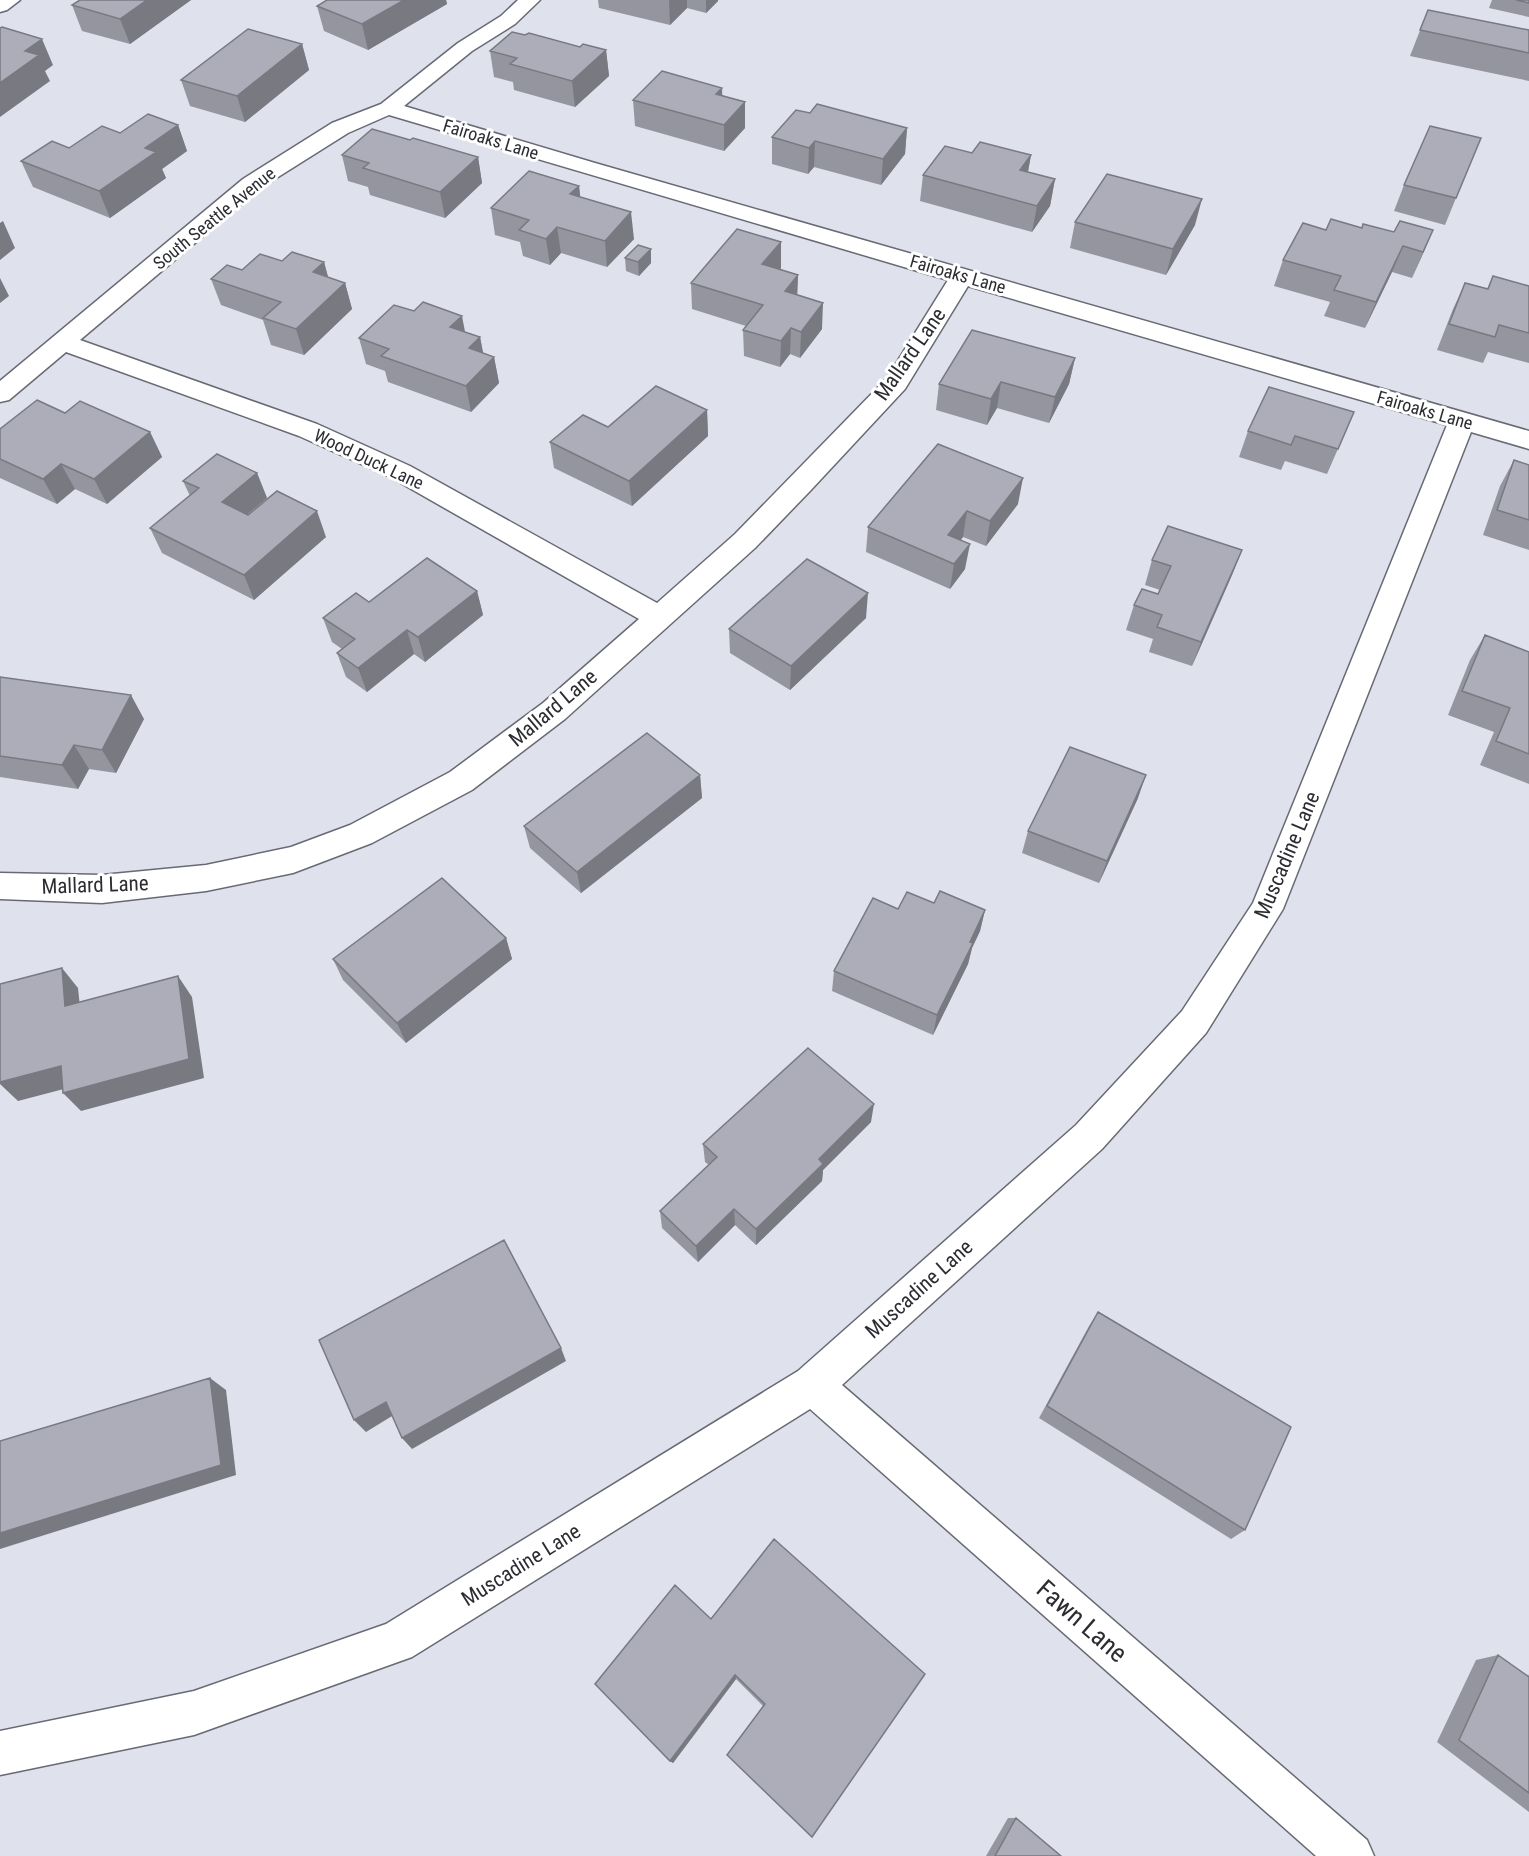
<svg xmlns="http://www.w3.org/2000/svg" width="1529" height="1856" font-family="'Roboto Condensed',sans-serif">
<style>
.lines{fill:none;stroke-linecap:round;stroke-linejoin:round}
.minor-casing{stroke:#676a73;stroke-width:3}
.minor{fill:#fff;fill-rule:evenodd}
.wall{fill:#94959e}
.shaded-wall{fill:#787981}
.building{fill:#acadb8;stroke:#787981;stroke-width:1.5}
.labels{text-anchor:middle;dominant-baseline:central;stroke-width:6;stroke-linejoin:round;paint-order:stroke}
.far-street-label{font-size:18px;fill:#2c2d32;stroke:#fff}
.street-label{font-size:21px;fill:#2c2d32;stroke:#fff}
.near-street-label{font-size:26px;fill:#2c2d32;stroke:#fff}
</style>
<rect width="100%" height="100%" fill="#dfe2ed"/>
<g class="lines">
<defs>
<path id="minor" d="M0,0h20l-13,10 -7,2z
M518,0h22l-25,24 -43,27 -68,55 191,57 934,268v18l-58,-17 -188,477 -77,124 -104,116 -260,236 525,455 7,16h-58l-506,-447 -398,248 -218,78 -194,40v-44l194,-40 192,-67 412,-253 278,-246 106,-114 71,-108 194,-478 -479,-139 -63,103 -95,102 -55,57 -190,171 -93,71 -100,53 -79,30 -87,18 -104,12 -102,-4v-26l102,2 104,-10 85,-18 59,-22 100,-53 93,-69 96,-84 -247,-141 -93,-42 -233,-84 -57,48 -9,2v-21l243,-202 89,-56 49,-19 77,-61 43,-27zM389,115l559,165 -61,98 -152,156 -78,69 -247,-137 -93,-42 -237,-84 179,-151 89,-56z"/>
</defs>
<use href="#minor" class="minor-casing"/>
<use href="#minor" class="minor"/>
</g>
<path class="wall" d="M191,0l-61,44 -48,-13 -10,-26z
M327,0h119l1,4 -79,46 -44,-19 -7,-25z
M598,0h120v1l-12,12 -19,-5 -17,17 -71,-17z
M1492,0h37v17l-40,-9z
M1428,10l101,20v51l-119,-25z
M525,35l55,12 26,3 3,26 -34,31 -61,-17 -1,-8 -19,-5 -4,-26z
M302,44l7,26 -64,52 -55,-16 -9,-26z
M722,88v8l23,32 -21,23 -89,-25 -2,-26z
M810,113l97,15 -2,26 -24,31 -67,-18 -6,7 -36,-10v-27z
M178,125l9,26 -25,18 4,9 -56,40 -77,-31 -12,-26 48,-13 51,-15z
M410,140l68,17 4,26 -37,35 -75,-23 -2,-8 -20,-6 -6,-26z
M972,153l59,2 -3,17 27,7 -5,27 -18,26 -112,-31 3,-26z
M1404,185l52,13 -11,27 -51,-14z
M579,186l1,11 54,42 -27,28 -46,-14 -11,12 -27,-9 -3,-14 -25,-7 -4,-27z
M1075,222l120,3 -29,50 -96,-27z
M1362,228l32,4 39,-2 -21,48 -20,-6 -27,56 -41,-12 6,-14 -56,-16 9,-26 43,-30z
M625,258l26,5 -12,13 -13,-5z
M282,261l42,1 4,15 17,6 7,26 -48,46 -33,-10 -8,-25 -42,-15 -10,-26z
M781,268l-1,1 18,6 -1,20 25,34 -22,29 -10,-4 -10,13 -36,-11 -1,-26 3,-4 -54,-17 -1,-26z
M1493,276l36,10v77l-41,-11 -5,11 -46,-13 16,-41 12,-26 22,6z
M465,332l15,5 3,16 11,4 5,26 -28,29 -83,-30 -3,-11 -19,-7 -7,-26z
M1075,358l-6,26 -20,39 -52,-15 -10,17 -51,-15 3,-26z
M707,410l1,26 -76,70 -78,-38 -4,-26 58,-15z
M1354,412l-27,62 -42,-13 -4,9 -42,-13 9,-26z
M65,413l85,19 12,25 -55,47 -32,-15 -18,15 -57,-26v-49z
M1514,460l15,5v85l-46,-15 17,-49z
M257,473l10,25 -20,17 79,22 -72,63 -92,-47 -12,-25 40,-32 -7,-15z
M1018,504l-32,42 -23,-9 -2,3 4,29 -15,20 -84,-37 2,-25z
M1242,550l-10,25 -40,91 -43,-14 4,-13 -27,-9 8,-25 24,-11 2,-4 -15,-5 7,-25z
M477,591l6,24 -58,47 -11,-8 -47,38 -21,-15 -9,-24 5,-4 -10,-7 -9,-24 46,-16z
M866,618l-76,72 -60,-37 -1,-24z
M1485,635l44,17v132l-49,-19 14,-33 -46,-17 22,-55z
M0,677l144,42 -28,54 -27,-4 -11,20 -78,-12z
M700,775l2,23 -121,95 -51,-45 -6,-22z
M1138,798l-39,85 -77,-30 6,-22z
M898,909l87,1 -5,21 -8,17 -4,16 -35,71 -101,-44 2,-20z
M506,938l6,21 -106,84 -63,-63 -10,-21z
M871,1122l-48,48 -1,11 -66,64 -21,-20 -37,37 -36,-34 -2,-17 49,-46 -4,-3 -2,-18z
M1098,1312l147,218 -14,9 -192,-121 50,-92z
M774,1539l38,298 -85,-82 36,-49 -27,-27 -63,84 -3,-2 41,-142z
M1498,1655l30,22 1,-3v138l-92,-70 39,-82z
M1008,1818h8l45,38h-75z"/>
<path class="shaded-wall" d="M147,0h44l-61,44 -10,-25z
M404,0h42l1,4 -79,46 -6,-26z
M669,0h18v8l-17,17z
M706,0h12v1l-12,12z
M42,39l11,26 -8,6 5,10 -50,36v-34l25,-32z
M302,44l7,26 -64,52 -8,-26z
M606,50l3,26 -34,31 -3,-26z
M722,88l1,26 -7,-20z
M745,102v26l-21,23v-26z
M178,125l9,26 -25,18 4,9 -56,40 -11,-27 46,-43z
M907,128l-2,26 -24,31 2,-26z
M815,141l-1,26 -6,7 1,-26z
M1031,155l-5,27 -6,-12z
M478,157l4,26 -37,35 -5,-26z
M1055,179l-5,27 -18,26 5,-26z
M579,186l3,26 -12,-18z
M1202,199l-7,26 -29,50 7,-26z
M631,212l3,27 -27,28 -2,-26z
M3,221l12,27 -15,12v-37z
M557,227l4,26 -11,12 -4,-26z
M1433,230l-11,26 -10,22 11,-26z
M781,242v26l-19,22v-26z
M1403,246l-11,26 -27,56 11,-26z
M651,249v14l-12,13 -1,-14z
M324,262l7,26 -18,-16z
M798,275l-1,26 -12,-10z
M0,278l9,18 -9,7z
M345,283l7,26 -48,46 -8,-26z
M823,303l-1,26 -22,29 1,-26z
M462,316l5,26 -17,-15z
M791,328l-1,26 -10,13 1,-26z
M480,337l5,26 -16,-15z
M494,357l5,26 -28,29 -5,-26z
M1075,358l-6,26 -20,39 6,-26z
M1001,382l-4,26 -10,17 4,-26z
M707,410l1,26 -76,70 -3,-25z
M150,432l12,25 -55,47 -13,-25z
M61,464l14,25 -18,15 -14,-25z
M257,473l10,25 -35,29 -10,-25z
M1023,478l-5,26 -32,42 4,-25z
M317,511l9,26 -72,63 -10,-25z
M967,511l-4,26 -19,23 4,-25z
M970,544l-5,25 -15,20 4,-25z
M1242,550l-10,25 -40,91 9,-24z
M477,591l6,24 -58,47 -7,-25z
M868,593l-2,25 -76,72 1,-24z
M407,630l7,24 -47,38 -9,-24z
M131,695l13,24 -28,54 -14,-23z
M74,745l15,24 -11,20 -16,-24z
M700,775l2,23 -121,95 -4,-21z
M1146,775l-8,23 -39,85 8,-22z
M985,910l-5,21 -8,17 -4,16 -35,71 4,-20z
M506,938l6,21 -106,84 -9,-20z
M62,968l16,20 4,38 -17,-20z
M178,976l14,21 12,81 -123,33 -18,-18z
M61,1066l18,19 -61,16 -18,-17v-2z
M874,1104l-3,18 -48,48 -1,11 -66,64v-16l63,-70z
M734,1209l1,16 -37,37 -2,-16z
M561,1348l5,13 -154,88 -10,-11z
M210,1378l16,12 10,85 -236,74v-16z
M386,1402l11,11 -31,19 -12,-12z
M735,1675l1,4 -63,84 -3,-2z"/>
<path class="building" d="M80,0h67l-27,19 -48,-14z
M327,0h77l-42,24 -45,-18z
M1516,0h13v3z
M1428,10l101,20v23l-109,-23z
M2,27l40,12 -17,12 14,4 -39,28v-55z
M248,29l54,15 -65,52 -56,-16z
M512,32l13,3 4,-2 51,14 3,-3 23,6 -34,31 -62,-17 7,-6 -27,-7z
M662,71l60,17 -6,6 29,8 -21,23 -91,-25z
M817,104l90,24 -24,31 -68,-18 -6,7 -37,-11 24,-27 14,3z
M148,114l30,11 -33,23 11,4 -57,39 -78,-30 31,-20 17,7 33,-22 18,7z
M1430,126l51,12 -25,60 -52,-13z
M372,129l38,11 3,-2 65,19 -38,35 -77,-24 6,-5 -27,-8z
M980,142l51,13 -11,15 35,9 -18,27 -114,-31 22,-29 27,7z
M529,171l50,15 -9,8 61,18 -26,29 -48,-14 -11,12 -27,-9 10,-10 -38,-12z
M1107,174l95,25 -29,50 -98,-27z
M1331,219l31,9 1,-4 31,8 6,-11 33,9 -10,22 -20,-6 -27,56 -42,-12 7,-14 -58,-16 20,-37 23,7z
M737,229l44,13 -19,22 36,11 -13,16 38,12 -22,29 -10,-4 -10,13 -38,-11 20,-25 -72,-22z
M638,245l13,4 -13,13 -13,-4z
M292,252l32,10 -11,10 32,11 -49,46 -33,-11 18,-16 -70,-23 16,-14 15,5 18,-16 22,7z
M1493,276l36,10v47l-30,-8 -4,12 -46,-13 16,-41 23,6z
M423,302l39,14 -12,11 30,10 -11,11 25,9 -28,29 -85,-30 8,-7 -30,-11 35,-33 20,6z
M972,330l103,28 -20,39 -54,-15 -10,17 -52,-15z
M656,386l51,24 -78,71 -79,-39 33,-27 25,12z
M1269,387l85,25 -16,37 -43,-13 -4,9 -43,-14z
M37,400l28,13 15,-12 70,31 -56,47 -33,-15 -18,15 -43,-20v-30z
M938,444l85,34 -33,43 -23,-10 -19,24 22,9 -16,20 -86,-37z
M217,454l40,19 -35,29 26,13 29,-24 40,20 -73,64 -94,-47 49,-40 -16,-7z
M1514,460l15,5v55l-32,-10z
M1168,526l74,24 -41,92 -44,-15 5,-12 -28,-10 8,-16 16,5 13,-28 -19,-6z
M427,558l50,33 -59,46 -11,-7 -49,38 -21,-15 18,-14 -32,-21 33,-25 13,9z
M807,559l61,34 -77,73 -62,-37z
M1485,635l44,17v102l-33,-13 14,-33 -48,-17z
M0,677l131,18 -29,55 -28,-5 -12,20 -62,-9z
M647,733l53,42 -123,97 -53,-46z
M1070,747l76,28 -39,86 -79,-30z
M442,878l64,60 -109,85 -64,-64z
M940,891l45,19 -15,32 3,1 -36,72 -103,-44 39,-73 25,11 9,-17 27,11z
M62,968l3,38 113,-30 11,83 -126,34 -2,-27 -61,16v-98z
M808,1048l66,56 -55,55 4,5 -67,65 -22,-20 -38,37 -36,-35 57,-54 -14,-13z
M504,1240l57,108 -159,90 -16,-36 -32,18 -35,-80z
M1098,1312l193,115 -46,103 -198,-124z
M210,1378l11,87 -221,68v-92z
M774,1539l151,135 -113,163 -85,-82 38,-51 -30,-29 -65,86 -75,-77 80,-99 36,34z
M1498,1655l31,22v116l-70,-53z
M1016,1818l45,38h-66z"/>
<g class="labels">
<g class="far-street-label">
<text transform="translate(491 139) rotate(17)">Fairoaks Lane</text>
<text transform="translate(214 218) rotate(-39)">South Seattle Avenue</text>
<text transform="translate(958 274) rotate(16)">Fairoaks Lane</text>
<text transform="translate(1425 410) rotate(16)">Fairoaks Lane</text>
<text transform="translate(369 459) rotate(25)">Wood Duck Lane</text>
</g>
<g class="street-label">
<text transform="translate(910 354) rotate(-55)">Mallard Lane</text>
<text transform="translate(553 708) rotate(-40)">Mallard Lane</text>
<text transform="translate(1287 855) rotate(-67)">Muscadine Lane</text>
<text transform="translate(95 885) rotate(-2)">Mallard Lane</text>
<text transform="translate(919 1289) rotate(-42)">Muscadine Lane</text>
<text transform="translate(521 1565) rotate(-32)">Muscadine Lane</text>
</g>
<g class="near-street-label">
<text transform="translate(1082 1621) rotate(41)">Fawn Lane</text>
</g>
</g>
</svg>
